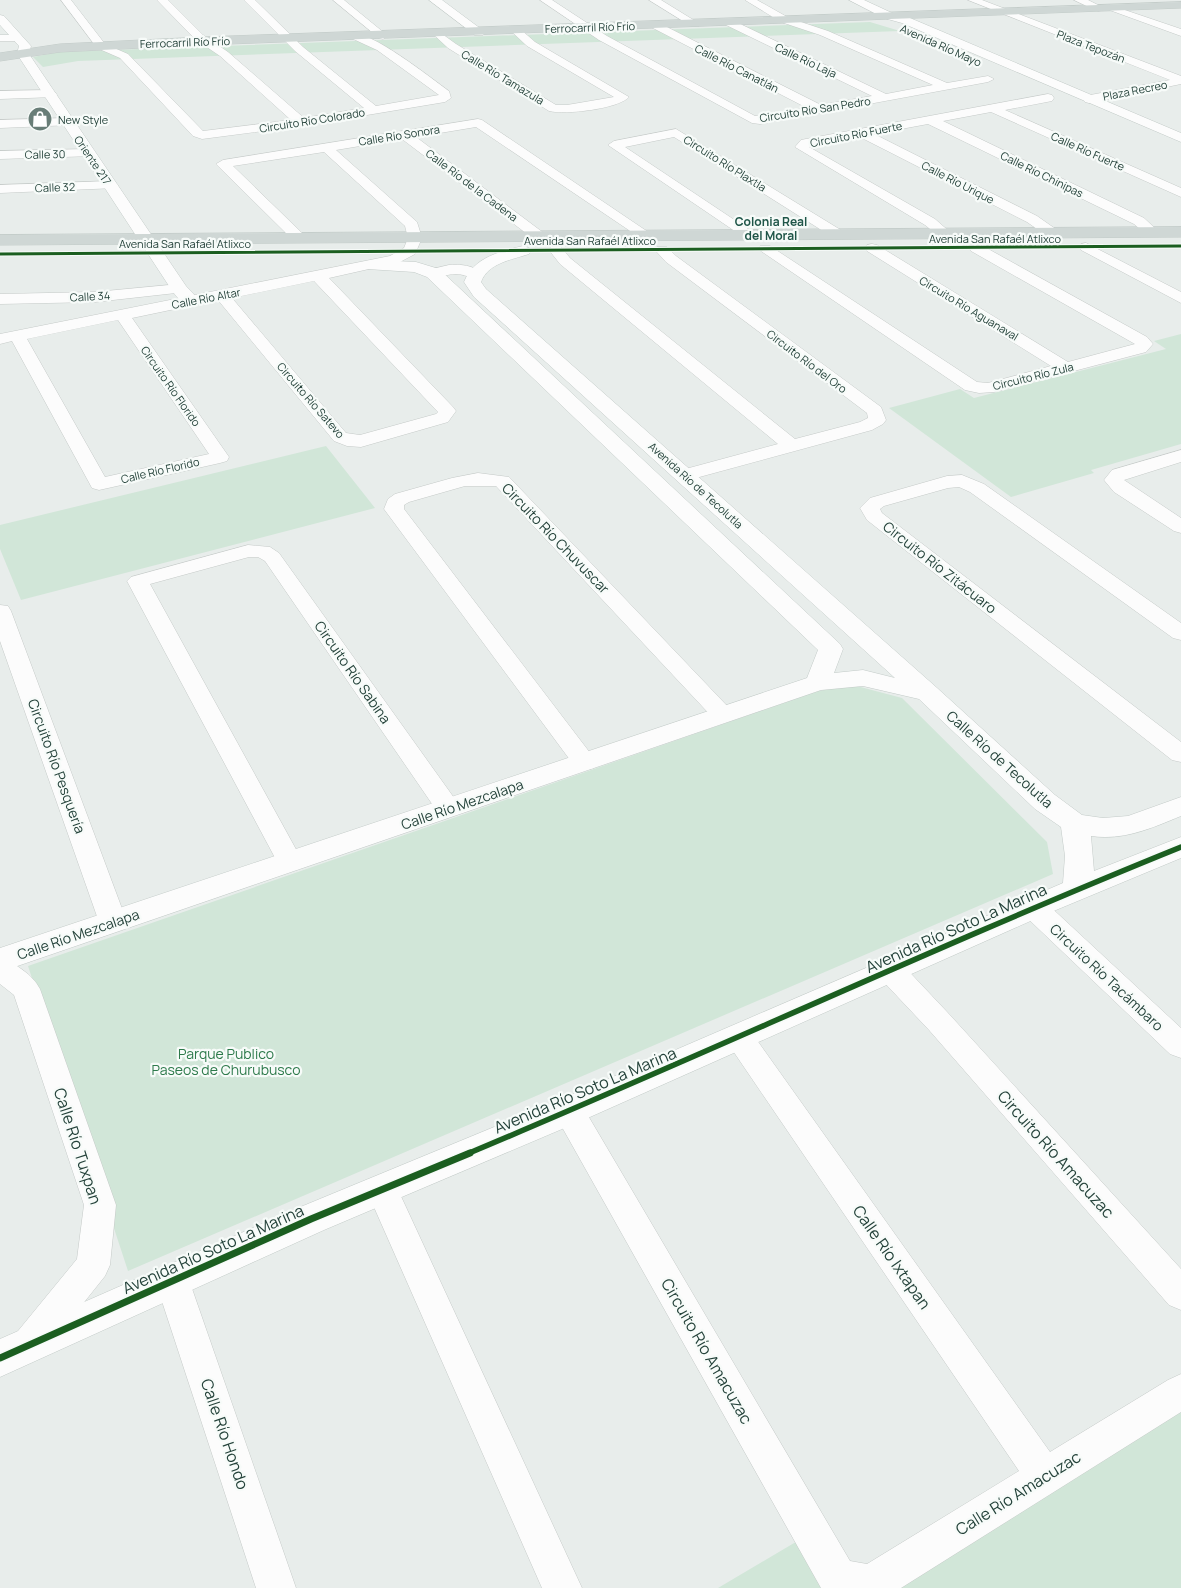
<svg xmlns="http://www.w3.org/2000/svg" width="1181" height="1588" font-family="Manrope,sans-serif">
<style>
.green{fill:#d1e6d8}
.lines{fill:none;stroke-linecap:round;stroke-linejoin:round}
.street-casing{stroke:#c5cac8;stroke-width:1}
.secondary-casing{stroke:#c3cbc8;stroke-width:1}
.primary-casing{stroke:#c3ccc9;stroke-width:1}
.street{fill:#fcfcfc;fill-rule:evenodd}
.secondary{fill:#fcfcfc;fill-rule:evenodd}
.primary{fill:#cfd7d5;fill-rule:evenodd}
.cycleway-far2-casing{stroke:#f7fbf9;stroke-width:5}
.cycleway-far1-casing{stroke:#f7fbf9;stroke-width:9}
.cycleway-casing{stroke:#f7fbf9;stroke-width:10}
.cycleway-far2{stroke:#1b5e20;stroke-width:3}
.cycleway-far1{stroke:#1b5e20;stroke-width:5.5}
.cycleway{stroke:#1b5e20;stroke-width:7}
.labels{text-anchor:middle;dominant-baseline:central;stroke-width:4.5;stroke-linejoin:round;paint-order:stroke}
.far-street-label{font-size:11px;fill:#24423a;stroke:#f7fbf9}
.far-poi-label{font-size:11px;fill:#24423a;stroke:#f7fbf9;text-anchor:start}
.far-neighbourhood-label{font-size:12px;font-weight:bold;fill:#1f5548;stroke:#f7fbf9}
.street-label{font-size:14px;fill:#24423a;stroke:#f7fbf9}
.park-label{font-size:14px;fill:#2d7a4b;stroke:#f7fbf9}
.near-street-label{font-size:16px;fill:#24423a;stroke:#f7fbf9}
</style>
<rect width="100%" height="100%" fill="#e8edeb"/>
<path class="green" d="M870,22l30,9 -822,30 -35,6 -10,-10 26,-5z
M1181,334v110l-90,26 3,3 -83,24 -122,-89 71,-19 14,9 192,-49 -12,-8z
M326,446l49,62 -354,92 -21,-51v-24z
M853,685l49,13 145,144 6,32 -925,397 -100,-305 790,-275z
M1181,1379v209h-463l93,-55 27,49z"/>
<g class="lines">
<defs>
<path id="street" d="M61,0h10l34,44 23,10 75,77 88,-11 -71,-64 -25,-17 -38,-39h11l35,35 25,17 76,66 60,-10 -69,-57 -51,-51h11l48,47 73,59 63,-11 -62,-45 -26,-12 -1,-2 1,-2c19,-5 81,45 98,57l2,7 -6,4 -144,24 -99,13 -9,-3 -73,-78 -23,-10z
M333,0h11l44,36 -5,3 -4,-1z
M540,0h12l55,36 148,80 52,-8 -156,-81 -1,-2 1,-2h8l162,82 51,-9 -148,-72 -1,-2 1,-2h8l154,74 47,-9 -113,-50 -39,-13 -36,-22h12l32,18 39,13 119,52 41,-7 6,3 -6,3 -228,42 -8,-1 -153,-83z
M649,0h12l39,24 -1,2h-8z
M968,0h14l199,76v8l-92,19 -4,-1 -2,-3 2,-3 85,-16z
M1074,0h14l16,8 5,-3 4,1 68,23v7l-77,-28 -5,3 -4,-1z
M515,27l4,1 16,14 94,55c-11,12 -64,18 -80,14l-101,-63 -15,-14 5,-3 18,13 100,61h11l47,-8 -87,-51 -17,-16z
M0,35h18l5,3 -5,3h-18z
M51,90l6,4 -2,3 -55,2v-8z
M1048,94l4,1 2,3 -2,3 -47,9 176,78v9l-190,-85 -48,9 201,97 15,14 -2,3h-10l-13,-11 -206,-100 -54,10 163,82 20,14 2,3 -2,3h-10l-20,-14 -167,-85 -51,10 126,72 16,14 -2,3h-10l-14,-11 -130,-78 6,-7 5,-1z
M68,118l6,4 -2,3 -72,3v-8z
M478,119l4,1 172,116 -2,3h-10l-166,-112 -60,10 129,97 2,3 -2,3h-10l-133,-101 -66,11 81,72 5,16 -7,16 -15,8 -71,16 124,129 3,4 -8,11 -87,25 -14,-1 -13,-5 -116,-141 -86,18 97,139 -2,4 -7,2 -121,27 -7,-2 -80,-147 -12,3v-10l390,-78 14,-8 4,-10 -3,-12 -81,-74 -91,14 71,69 2,3 -2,3h-10l-78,-77 7,-4zM314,281l124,131 -2,2 -76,21 -14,-2 -114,-135zM118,320l91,134 -104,23 -78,-138z
M676,129l168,103 2,3 -2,3h-10l-160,-101 -49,10 132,88 -2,3h-10l-137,-93 6,-4z
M89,149l5,1 1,3 -1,3 -94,3v-8z
M111,181l7,4 -2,3 -116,5v-8z
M1086,243l95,49v11l-100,-53 -2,-3 2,-3z
M872,244l5,1 191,117 67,-18 -164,-93 -2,-3 2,-3h10l166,92 6,7 -7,8 -152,40 -15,1 -14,-3 -207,-141 2,-3h10l207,136 11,1 63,-17 -184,-115 -2,-3 2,-3z
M556,246l5,1 9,11 225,181 65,-17 8,-4 -1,-5 -201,-151 -11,-12 2,-3h10l9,9 205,151 5,13 -3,4 -11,6 -180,49 -7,2 -7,-2 -3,-4 3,-4 100,-27 -218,-180 -11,-14 2,-3z
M449,265c10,-1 26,0 33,9l-3,3c-8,2 -15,-3 -23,-3 -10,0 -19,5 -28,2l-3,-3 3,-3z
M180,284l5,2 3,3 -3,3 -90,10 -95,2v-10l95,-2z
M1181,450v12l-57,18 57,38v15l-7,-2 -60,-39 -10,-12 8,-10z
M478,473l31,4 222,233 4,5 -4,5 -8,2 -8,-2 -219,-234h-31l-56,16 -5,3v4l193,253 -3,6 -9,2 -9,-2 -192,-259 4,-10 7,-5 57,-16z
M962,475l22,9 197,139v17l-8,-2 -203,-146 -11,-5 -11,1 -64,18 -4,3 2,4 299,229v20l-9,-2 -305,-240 -7,-12 10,-10 77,-22z
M248,545l22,2 9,6 178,249 4,6 -4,6 -9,3 -9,-3 -174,-253 -7,-4h-9l-99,27 153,278 -4,7 -9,2 -9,-2 -154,-288 4,-4z
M0,605l8,1 3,5 116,311 -4,7 -10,3 -10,-3 -4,-7 -99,-281z
M1033,897l10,3 138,128v30l-11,-4 -147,-140 -4,-7 4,-7z
M0,958c15,5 33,17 40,31l76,216 -6,60 -5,11 -63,79 -12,5 -12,-5 -6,-12 6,-12 59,-72 7,-54 -70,-210 -14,-11z
M890,959l10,3 49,52 232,255v41l-12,-5 -240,-275 -49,-52 -4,-8 4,-8z
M739,1025l10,4 301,423 118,-72 13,-6v38l-280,176h-80l-263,-468 -4,-9 4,-9 11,-4 11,4 270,459 17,3 152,-93 -290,-426 -5,-8 5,-8z
M382,1175l11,4 189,409h-40l-176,-399 5,-10z
M172,1264l12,5 5,11 107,308h-40l-101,-308 5,-11z"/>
<path id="secondary" d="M429,0h13l43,32 -2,3h-8z
M849,0h15l28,13 18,5 271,115v9l-279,-119 -18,-5z
M0,15l4,1 27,30 -2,8 157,232 14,15 -3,4c-12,3 -19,-6 -26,-16l-154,-235 2,-8 -19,-21z
M523,246l6,2 2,3 -2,3c-18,6 -41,9 -48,28l5,7 450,398 119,108 27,20 21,3 25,-2 53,-19v19c-29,12 -58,25 -90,20l3,35 87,-34v21l-137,57 -463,206 -257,109 -324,147v-38l298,-131 259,-107 506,-218 2,-27 -4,-29 -26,-18 -116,-110 -56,-13 -42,4 -821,282v-24l807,-270 11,-28 -391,-373 -13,-5 -47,-3 -2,-4 2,-4 6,-1 43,2 23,7 401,375 3,5 -9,24 29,-3 32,8 -421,-381 -10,-15c10,-25 35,-30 59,-36z"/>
<path id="primary" d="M1181,2v6l-978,37 -143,7 -60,9v-8l60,-9 143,-7z
M1181,227v10l-1181,8v-10z"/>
</defs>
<use href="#street" class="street-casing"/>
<use href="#secondary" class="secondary-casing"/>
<use href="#primary" class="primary-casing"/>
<use href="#street" class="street"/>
<use href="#secondary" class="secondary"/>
<use href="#primary" class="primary"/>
<defs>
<path id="cycleway-far2" d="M0,254l1181,-8"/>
<path id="cycleway-far1" d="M467,1154c239,-100 474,-210 714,-307"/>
<path id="cycleway" d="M0,1358l311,-139 159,-66"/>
</defs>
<use href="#cycleway-far2" class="cycleway-far2-casing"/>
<use href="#cycleway-far1" class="cycleway-far1-casing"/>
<use href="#cycleway" class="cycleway-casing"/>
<use href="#cycleway-far2" class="cycleway-far2"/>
<use href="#cycleway-far1" class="cycleway-far1"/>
<use href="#cycleway" class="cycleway"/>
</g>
<defs>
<symbol id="shop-disc" viewBox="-11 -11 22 22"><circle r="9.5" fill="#697e78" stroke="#f7fbf9"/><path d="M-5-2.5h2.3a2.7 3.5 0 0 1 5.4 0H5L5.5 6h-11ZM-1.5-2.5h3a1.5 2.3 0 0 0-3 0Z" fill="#fff"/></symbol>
</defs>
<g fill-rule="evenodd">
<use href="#shop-disc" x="26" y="105" width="28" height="28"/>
</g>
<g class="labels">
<g class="far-street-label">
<text transform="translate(590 27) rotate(-2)">Ferrocarril Río Frío</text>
<text transform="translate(185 42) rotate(-2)">Ferrocarril Río Frío</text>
<text transform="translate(941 45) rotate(24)">Avenida Río Mayo</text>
<text transform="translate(1091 46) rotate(21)">Plaza Tepozán</text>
<text transform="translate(806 60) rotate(25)">Calle Río Laja</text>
<text transform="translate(737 68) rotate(27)">Calle Río Canatlán</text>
<text transform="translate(503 77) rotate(31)">Calle Río Tamazula</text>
<text transform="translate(1135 90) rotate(-11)">Plaza Recreo</text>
<text transform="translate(815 109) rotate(-9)">Circuito Río San Pedro</text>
<text transform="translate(312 120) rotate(-9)">Circuito Río Colorado</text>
<text transform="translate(856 134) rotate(-11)">Circuito Río Fuerte</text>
<text transform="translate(399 135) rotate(-9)">Calle Río Sonora</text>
<text transform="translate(1088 151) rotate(24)">Calle Río Fuerte</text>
<text transform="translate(45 154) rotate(-1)">Calle 30</text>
<text transform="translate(93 160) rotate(56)">Oriente 217</text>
<text transform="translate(725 163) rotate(32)">Circuito Río Plaxtla</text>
<text transform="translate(1042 174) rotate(26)">Calle Río Chinipas</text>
<text transform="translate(958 182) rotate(27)">Calle Río Urique</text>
<text transform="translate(472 185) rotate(37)">Calle Río de la Cadena</text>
<text transform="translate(55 187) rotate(-2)">Calle 32</text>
<text x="995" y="238">Avenida San Rafaél Atlixco</text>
<text x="590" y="240">Avenida San Rafaél Atlixco</text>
<text x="185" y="243">Avenida San Rafaél Atlixco</text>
<text transform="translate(90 296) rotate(-3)">Calle 34</text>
<text transform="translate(206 298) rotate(-11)">Calle Río Altar</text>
<text transform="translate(969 308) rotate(31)">Circuito Río Aguanaval</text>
<text transform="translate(807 361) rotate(37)">Circuito Río del Oro</text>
<text transform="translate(1033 376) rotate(-14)">Circuito Río Zula</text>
<text transform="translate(171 386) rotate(55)">Circuito Río Florido</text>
<text transform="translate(311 400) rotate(49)">Circuito Río Satevo</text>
<text transform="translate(160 470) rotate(-13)">Calle Río Florido</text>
<text transform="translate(696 485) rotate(42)">Avenida Río de Tecolutla</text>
</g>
<g class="far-poi-label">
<text x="58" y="119">New Style</text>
</g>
<g class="far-neighbourhood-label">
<text x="771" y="221">Colonia Real<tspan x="771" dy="14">del Moral</tspan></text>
</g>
<g class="street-label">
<text transform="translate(556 538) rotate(46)">Circuito Río Chuvuscar</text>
<text transform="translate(940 567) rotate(38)">Circuito Río Zitácuaro</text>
<text transform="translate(353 672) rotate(55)">Circuito Río Sabina</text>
<text transform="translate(1000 759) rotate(42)">Calle Río de Tecolutla</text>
<text transform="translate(57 766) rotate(70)">Circuito Río Pesquería</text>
<text transform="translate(462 804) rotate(-19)">Calle Río Mezcalapa</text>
<text transform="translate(78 934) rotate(-19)">Calle Río Mezcalapa</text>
<text transform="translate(1107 977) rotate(43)">Circuito Río Tacámbaro</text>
</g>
<g class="park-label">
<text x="226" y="1053">Parque Publico<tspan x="226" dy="16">Paseos de Churubusco</tspan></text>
</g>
<g class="near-street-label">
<text transform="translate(956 928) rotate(-24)">Avenida Río Soto La Marina</text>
<text transform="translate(585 1090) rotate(-23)">Avenida Río Soto La Marina</text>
<text transform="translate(78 1146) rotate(72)">Calle Río Tuxpan</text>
<text transform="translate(1056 1154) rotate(48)">Circuito Río Amacuzac</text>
<text transform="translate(213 1249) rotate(-24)">Avenida Río Soto La Marina</text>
<text transform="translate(892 1257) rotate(55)">Calle Río Ixtapan</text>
<text transform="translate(707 1351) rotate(60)">Circuito Río Amacuzac</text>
<text transform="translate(225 1434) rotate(71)">Calle Río Hondo</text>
<text transform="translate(1018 1493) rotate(-32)">Calle Río Amacuzac</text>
</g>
</g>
</svg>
